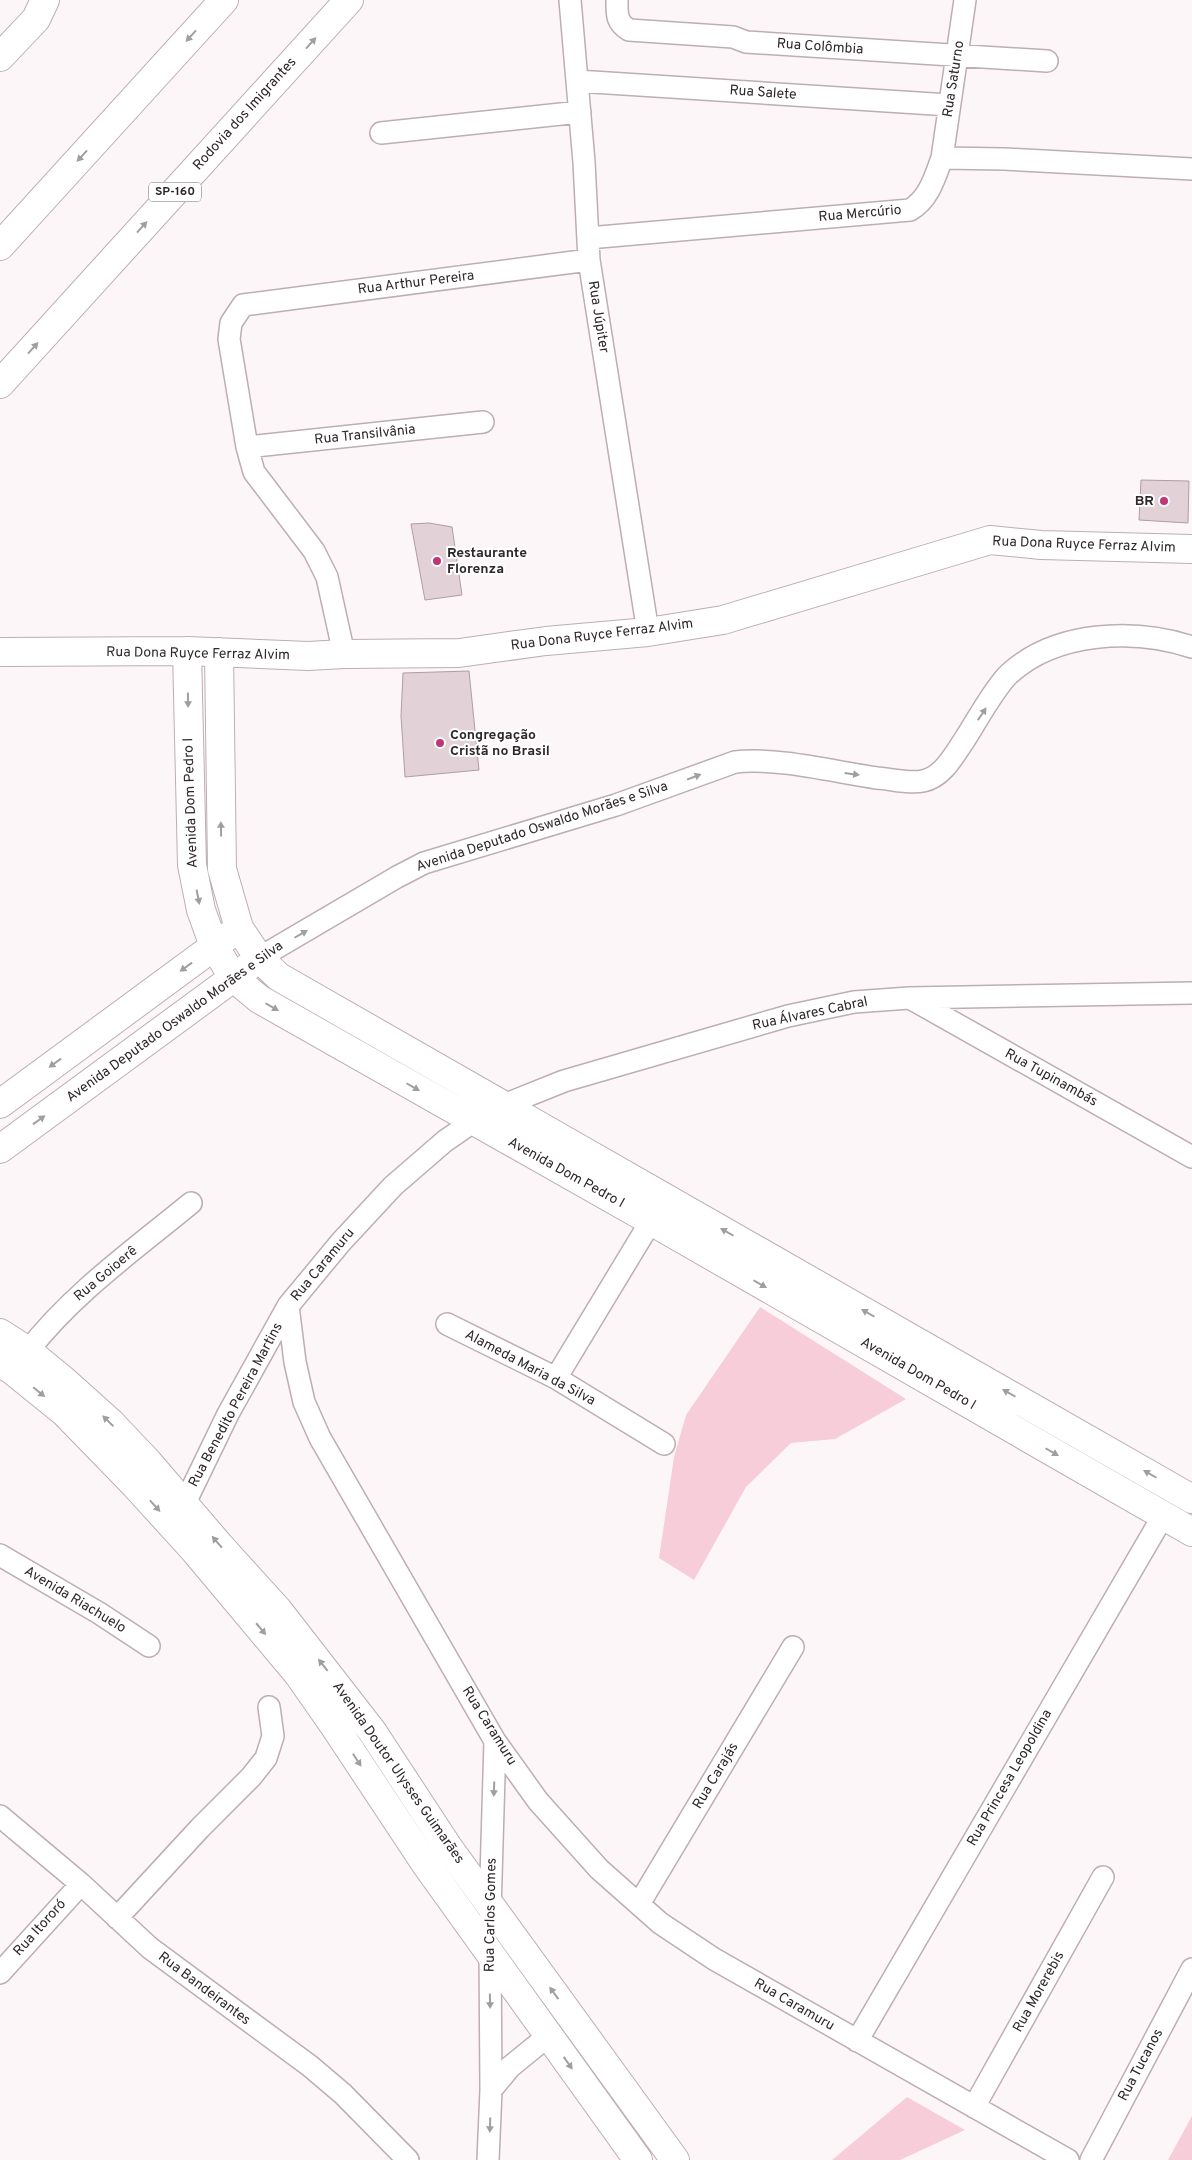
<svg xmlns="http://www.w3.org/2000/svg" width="1192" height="2160" font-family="Overpass,sans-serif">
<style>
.green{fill:#f7cdda}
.building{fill:#e2d1d7;stroke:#ae9ea3}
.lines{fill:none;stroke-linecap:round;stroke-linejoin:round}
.street-casing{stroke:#beadb2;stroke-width:24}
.secondary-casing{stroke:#beadb2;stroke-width:30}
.highway-casing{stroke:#beadb2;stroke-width:30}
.street{stroke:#fff;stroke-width:21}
.secondary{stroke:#fff;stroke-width:28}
.highway{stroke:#fff;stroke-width:28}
.oneway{fill:#a19e9f}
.poi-dot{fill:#be3675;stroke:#fff;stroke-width:2}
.labels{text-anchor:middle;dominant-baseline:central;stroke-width:4;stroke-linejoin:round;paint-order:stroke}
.shield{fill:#fff;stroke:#6d686a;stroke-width:1}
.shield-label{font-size:12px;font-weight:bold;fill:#2e282a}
.street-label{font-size:14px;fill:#2e282a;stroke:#fff}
.poi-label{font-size:14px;font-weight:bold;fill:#2e282a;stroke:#fff;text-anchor:start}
</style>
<rect width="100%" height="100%" fill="#fdf6f8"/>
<path class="green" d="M760,1307l146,92 -71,40 -44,4 -45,44 -52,93 -35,-22 15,-101 12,-42z
M907,2097l58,33 -65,30h-68z
M1192,2116v44h-24z"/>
<path class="building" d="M1141,480l48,1 -1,42 -49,-3z
M429,523l23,4 10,68 -37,5 -14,-76z
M469,671l10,99 -74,7 -4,-61 2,-43z"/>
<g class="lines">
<defs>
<path id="street" d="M570,0l14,162 5,98 59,372
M617,0c0,14 -1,22 12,30l104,7 13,5 301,19
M577,81l372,24
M381,133l199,-21
M942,158l23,-158
M588,238l322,-28c19,-11 25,-33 32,-52l62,1 188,10
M247,447l236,-25
M344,654l-17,-77 -13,-26 -60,-79 -7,-25 -18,-108 2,-16 12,-18 346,-45
M259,958l138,-81 27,-14 192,-58 119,-43c41,-5 100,10 142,16 15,1 31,6 46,3 20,-4 31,-26 42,-42 11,-17 30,-52 44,-65 47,-43 125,-46 183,-27
M910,998l282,159
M447,1324l109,54 108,66
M28,1351c45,-58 106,-101 163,-148
M556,1378l95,-157
M184,1505l44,-91 60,-108
M0,1555l99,58 50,33
M0,1816l81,68 69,64 160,118 33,28 65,66
M639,1904l154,-257
M490,1912l5,-171
M117,1918l83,-90 51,-51 15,-19 7,-22 -4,-29
M0,1973l81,-89
M857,2041l306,-525
M491,2090l19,-23 38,-31
M974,2107l129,-230
M488,2160l3,-70 -1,-142
M1068,2160l-354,-201 -54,-36 -61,-54 -61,-68 -43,-60 -175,-303 -16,-36 -9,-40 -7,-56 53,-64 52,-56 52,-45 29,-20 30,-16 60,-24 224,-65 66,-14 55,-4 283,-5
M1091,2160l101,-191"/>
<path id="secondary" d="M0,57l36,-38 9,-19
M187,651l5,214 9,45 13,36 19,31 26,22 392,222 541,311
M0,652l187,-1 121,5 36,-2 115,-1 87,-12 102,-9 75,-12 267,-80 51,5 151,4
M219,652l3,217 17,59 20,30 20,19 913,522
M0,1104l228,-168
M0,1149l248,-182
M0,1333l28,18 34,28 49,44 37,39 72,84 58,64 94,121 76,116 227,313
M0,1363l12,7 52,42 71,73 60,66 103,123 37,53 90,136 213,297"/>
<path id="highway" d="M0,246l224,-246
M0,384l349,-384"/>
</defs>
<use href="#street" class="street-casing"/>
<use href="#secondary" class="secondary-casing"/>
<use href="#highway" class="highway-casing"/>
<use href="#street" class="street"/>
<use href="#secondary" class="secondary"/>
<use href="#highway" class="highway"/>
</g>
<defs><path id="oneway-solid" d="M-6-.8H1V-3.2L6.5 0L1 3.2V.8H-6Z" transform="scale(1.25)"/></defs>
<g class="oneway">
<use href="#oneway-solid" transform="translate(191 36) rotate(132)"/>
<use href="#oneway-solid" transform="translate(311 43) rotate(-48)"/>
<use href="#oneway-solid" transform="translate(82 156) rotate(132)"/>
<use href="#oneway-solid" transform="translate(142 227) rotate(-48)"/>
<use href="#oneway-solid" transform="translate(33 348) rotate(-48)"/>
<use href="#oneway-solid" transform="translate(188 700) rotate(89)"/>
<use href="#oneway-solid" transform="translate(982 714) rotate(-56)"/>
<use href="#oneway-solid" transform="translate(852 774) rotate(7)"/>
<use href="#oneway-solid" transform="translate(694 777) rotate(-21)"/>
<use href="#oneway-solid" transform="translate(221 829) rotate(-91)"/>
<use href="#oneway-solid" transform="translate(198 897) rotate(79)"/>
<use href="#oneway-solid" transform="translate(301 934) rotate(-30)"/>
<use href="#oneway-solid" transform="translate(186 967) rotate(144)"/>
<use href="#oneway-solid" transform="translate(272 1007) rotate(30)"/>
<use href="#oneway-solid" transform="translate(55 1063) rotate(144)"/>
<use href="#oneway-solid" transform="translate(413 1087) rotate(30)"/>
<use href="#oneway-solid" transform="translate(39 1120) rotate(-36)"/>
<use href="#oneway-solid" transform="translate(727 1232) rotate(-150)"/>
<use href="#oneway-solid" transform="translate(760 1284) rotate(30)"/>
<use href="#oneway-solid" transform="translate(868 1313) rotate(-150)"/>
<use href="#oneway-solid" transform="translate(39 1392) rotate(39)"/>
<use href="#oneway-solid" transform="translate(1009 1393) rotate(-150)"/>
<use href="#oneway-solid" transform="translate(108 1421) rotate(-136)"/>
<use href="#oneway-solid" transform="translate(1052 1452) rotate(30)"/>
<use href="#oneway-solid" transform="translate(1150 1474) rotate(-150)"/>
<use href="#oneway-solid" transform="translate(155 1506) rotate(48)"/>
<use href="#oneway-solid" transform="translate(217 1542) rotate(-131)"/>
<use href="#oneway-solid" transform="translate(261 1629) rotate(50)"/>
<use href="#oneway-solid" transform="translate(323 1665) rotate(-128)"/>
<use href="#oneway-solid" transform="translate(357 1760) rotate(57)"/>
<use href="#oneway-solid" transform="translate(494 1789) rotate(92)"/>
<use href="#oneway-solid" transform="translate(554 1993) rotate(-126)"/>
<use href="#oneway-solid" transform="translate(490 2001) rotate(89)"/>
<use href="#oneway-solid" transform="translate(568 2063) rotate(55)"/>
<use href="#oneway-solid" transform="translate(490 2125) rotate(92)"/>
</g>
<g class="poi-dot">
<circle cx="1164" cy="501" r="5"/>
<circle cx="437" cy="561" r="5"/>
<circle cx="440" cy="743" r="5"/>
</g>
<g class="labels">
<rect class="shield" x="149" y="182.5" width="52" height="19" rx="4"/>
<g class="shield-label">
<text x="175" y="192">SP-160</text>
</g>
<g class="street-label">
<text transform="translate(820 47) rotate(4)">Rua Colômbia</text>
<text transform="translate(954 79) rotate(-81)">Rua Saturno</text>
<text transform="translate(763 93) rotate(4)">Rua Salete</text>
<text transform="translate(245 114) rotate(-48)">Rodovia dos Imigrantes</text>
<text transform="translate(860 214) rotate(-5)">Rua Mercúrio</text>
<text transform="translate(416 283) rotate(-7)">Rua Arthur Pereira</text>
<text transform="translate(598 317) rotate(81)">Rua Júpiter</text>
<text transform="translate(365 435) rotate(-6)">Rua Transilvânia</text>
<text transform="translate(1084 545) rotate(2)">Rua Dona Ruyce Ferraz Alvim</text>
<text transform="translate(602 635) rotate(-7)">Rua Dona Ruyce Ferraz Alvim</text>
<text transform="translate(198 654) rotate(1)">Rua Dona Ruyce Ferraz Alvim</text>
<text transform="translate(191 803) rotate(-92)">Avenida Dom Pedro I</text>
<text transform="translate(542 827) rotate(-18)">Avenida Deputado Oswaldo Morães e Silva</text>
<text transform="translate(810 1014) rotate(-12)">Rua Álvares Cabral</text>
<text transform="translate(175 1022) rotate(-36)">Avenida Deputado Oswaldo Morães e Silva</text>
<text transform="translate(1051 1078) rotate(29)">Rua Tupinambás</text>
<text transform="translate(566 1173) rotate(29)">Avenida Dom Pedro I</text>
<text transform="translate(323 1265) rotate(-50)">Rua Caramuru</text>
<text transform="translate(106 1274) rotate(-40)">Rua Goioerê</text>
<text transform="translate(530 1368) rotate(28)">Alameda Maria da Silva</text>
<text transform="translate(918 1374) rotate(30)">Avenida Dom Pedro I</text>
<text transform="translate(236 1405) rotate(-62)">Rua Benedito Pereira Martins</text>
<text transform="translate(75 1600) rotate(31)">Avenida Riachuelo</text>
<text transform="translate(489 1726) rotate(58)">Rua Caramuru</text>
<text transform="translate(398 1773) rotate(55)">Avenida Doutor Ulysses Guimarães</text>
<text transform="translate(716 1776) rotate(-59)">Rua Carajás</text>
<text transform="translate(1010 1778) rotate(-60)">Rua Princesa Leopoldina</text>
<text transform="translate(491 1915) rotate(-89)">Rua Carlos Gomes</text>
<text transform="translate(40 1928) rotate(-48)">Rua Itororó</text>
<text transform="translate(204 1989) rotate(37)">Rua Bandeirantes</text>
<text transform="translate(1039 1992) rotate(-61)">Rua Morerebis</text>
<text transform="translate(794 2005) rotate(30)">Rua Caramuru</text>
<text transform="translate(1141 2065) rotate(-62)">Rua Tucanos</text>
</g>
<g class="poi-label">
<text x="1154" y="501" text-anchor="end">BR</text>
<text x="447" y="553">Restaurante<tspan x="447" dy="16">Florenza</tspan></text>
<text x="450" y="735">Congregação<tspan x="450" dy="16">Cristã no Brasil</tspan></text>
</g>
</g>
</svg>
